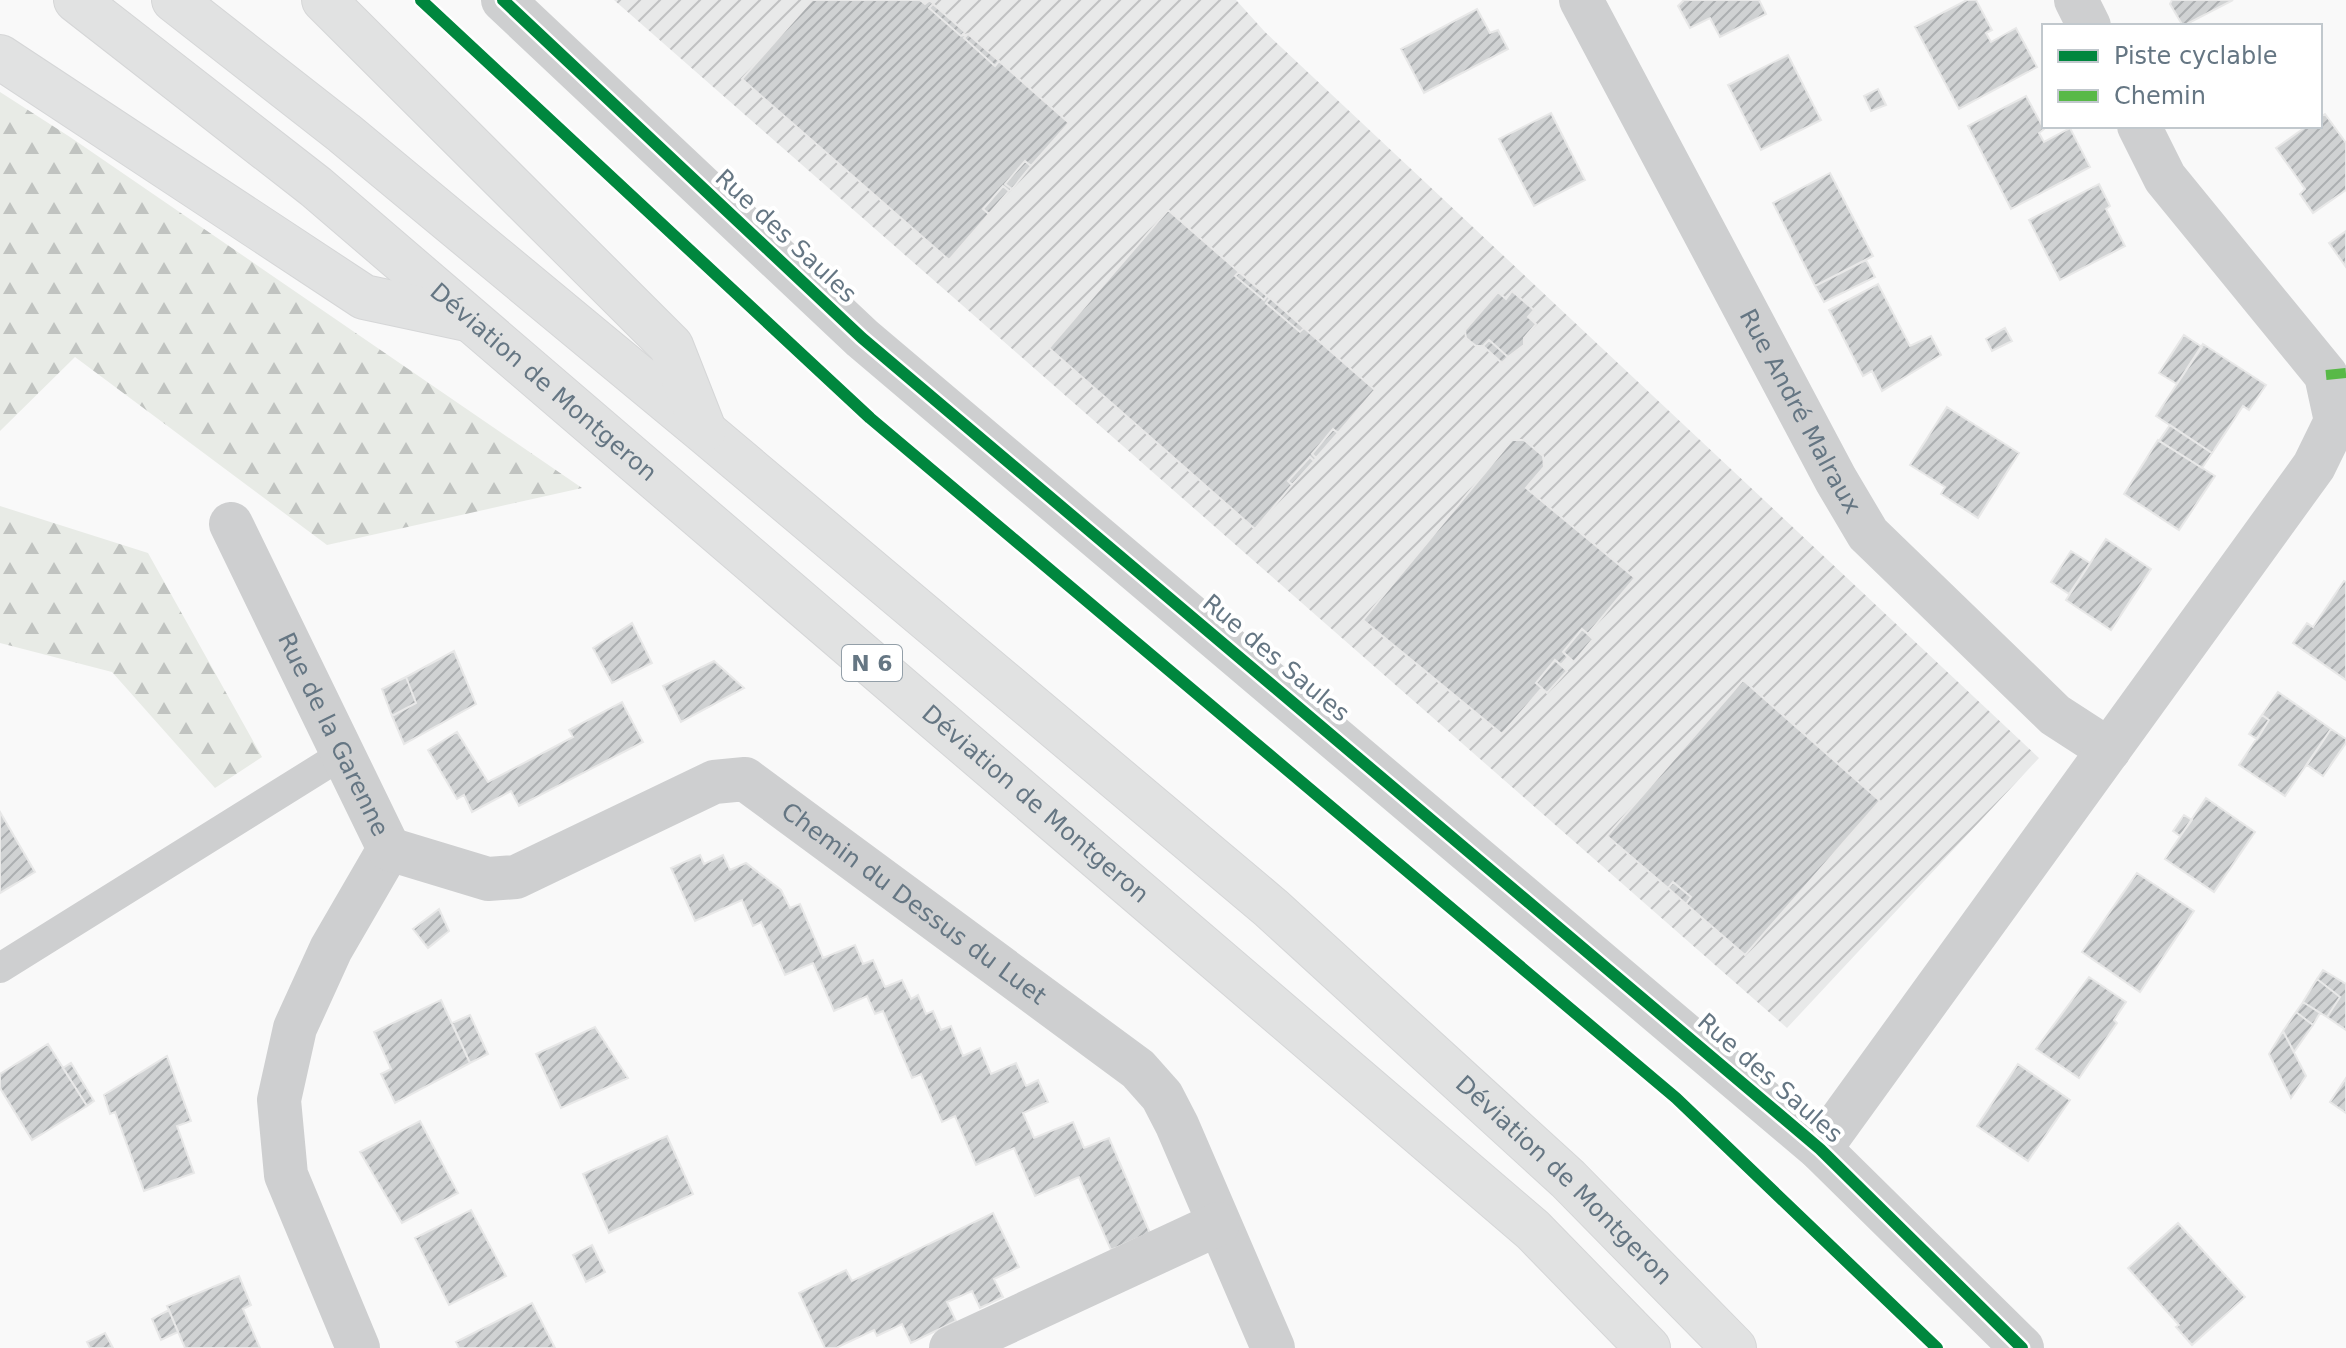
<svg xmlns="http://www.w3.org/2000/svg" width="2346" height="1348" font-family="'DejaVu Sans',sans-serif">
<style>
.industrial{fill:url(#industrial-furrows)}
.forest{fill:url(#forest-firs)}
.building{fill:url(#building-hatch);stroke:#e8e8e8;stroke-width:2}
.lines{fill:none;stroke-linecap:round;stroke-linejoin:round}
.primary-casing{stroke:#d5d6d7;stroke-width:46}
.service{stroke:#cecfd0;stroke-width:30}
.minor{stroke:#cecfd0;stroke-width:44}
.primary{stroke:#e1e2e2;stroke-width:44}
.quiet{stroke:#58b947;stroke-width:10;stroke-dasharray:20 10;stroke-linecap:butt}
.cycleway-casing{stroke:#fff;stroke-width:17}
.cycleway{stroke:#00873e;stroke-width:12}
.labels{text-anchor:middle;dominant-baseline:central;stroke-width:8;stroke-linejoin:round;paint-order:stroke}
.shield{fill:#fff;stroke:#939fa8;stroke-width:2}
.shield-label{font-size:22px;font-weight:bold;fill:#657683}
.street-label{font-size:24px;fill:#657683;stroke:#fff}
</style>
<defs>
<pattern id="industrial-furrows" width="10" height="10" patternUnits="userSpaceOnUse" patternTransform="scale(2)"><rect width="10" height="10" fill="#e8e9e9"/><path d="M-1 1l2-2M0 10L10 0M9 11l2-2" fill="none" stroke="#c0c1c2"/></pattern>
<pattern id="forest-firs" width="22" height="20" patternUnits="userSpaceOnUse" patternTransform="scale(2)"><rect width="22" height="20" fill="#e8ebe6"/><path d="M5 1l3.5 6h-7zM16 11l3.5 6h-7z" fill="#c0c3c0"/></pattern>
<pattern id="building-hatch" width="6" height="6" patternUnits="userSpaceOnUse" patternTransform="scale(2)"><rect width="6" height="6" fill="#d0d2d3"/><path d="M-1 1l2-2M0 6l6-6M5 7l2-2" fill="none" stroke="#acafb1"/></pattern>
</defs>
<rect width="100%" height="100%" fill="#f9f9f9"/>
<path class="industrial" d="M614,0h622l29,32 774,726 -252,270z"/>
<path class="forest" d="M0,92l70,45 512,351 -255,57 -252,-188 -75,74z
M0,506l148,47 114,204 -47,31 -103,-116 -112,-29z"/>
<path class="building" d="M812,0h108l5,4 5,-4 3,4 -4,4 32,28 7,-2 -4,4 31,28 4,-5 70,62 -38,43 -6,-5 -20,23 7,5 -3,2 -6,-5 -20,23 6,5 -40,46 -207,-181z
M1684,0h75l7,14 -46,23 -10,-19 -20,10 -12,-22z
M1967,0h9l16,30 -6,3 5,9 25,-14 21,39 -78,42 -44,-82z
M2172,0h61l-50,26 -13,-22z
M933,4l32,28 -4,4 -32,-28z
M1477,9l13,24 8,-3 10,19 -84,44 -23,-44z
M968,34l31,27 -4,5 -31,-28z
M1788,55l33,65 -60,30 -33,-65z
M1878,89l8,16 -15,6 -7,-15z
M2026,96l18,33 -5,4 5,9 26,-14 20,39 -79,42 -43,-83z
M1551,113l34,67 -51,26 -35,-67z
M2325,114l21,29v47l-33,23 -13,-19 5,-5 -29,-41 31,-22h13v-9z
M1025,161l6,5 -19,23 -7,-5z
M1830,173l43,83 -58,30 -42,-83z
M2099,184l11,22 -4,3 19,37 -65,34 -31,-60z
M1003,186l6,5 -20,23 -6,-5z
M1168,210l71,62 -4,4 29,24 3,-4 3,2 -4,5 34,29 4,-4 71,62 -37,43 -5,-4 -21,25 4,4 -2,3 -4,-4 -22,24 4,4 -37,44 -206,-181z
M2346,231v36l-17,-24z
M1866,260l9,17 -51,25 -9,-16z
M1239,272l28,24 -3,4 -29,-24z
M1878,284l32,62 21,-10 10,19 -59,36 -10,-20 -9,5 -34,-66z
M1512,291l22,19 -6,7 8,7 -12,14v7l-16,12 -19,-17 -6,6h-7l-10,-8 -1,-8 33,-38 8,7z
M1270,298l34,30 -4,4 -34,-29z
M2005,328l7,13 -20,10 -6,-12z
M2184,335l18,12 -25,37 -18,-11z
M1489,340l19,17 -6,6 -19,-17z
M2203,344l63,41 -17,25 -6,-4 -31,47 -56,-37z
M1947,407l72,46 -41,65 -37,-24 4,-7 -35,-22z
M2170,425l42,28 -10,15 -43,-27z
M1333,429l5,4 -22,25 -4,-4z
M1512,440h12l19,16 1,11 -18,21 109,90 -47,56 -6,-5 -19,23 5,5 -7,8 -6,-5 -19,23 6,5 -40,46 -139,-114z
M2158,440l57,36 -36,54 -55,-36z
M1310,457l4,4 -22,24 -4,-4z
M2106,539l45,30 -40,61 -45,-30z
M2071,551l19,12 -21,31 -18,-12z
M2344,581l2,1v98l-53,-37 14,-20 6,4z
M632,623l20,40 -40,20 -19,-35z
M1582,629l11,10 -19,23 -11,-10z
M454,651l22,53 -72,40 -12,-28 24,-13 -10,-26z
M1555,660l12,11 -20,22 -11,-10z
M714,661l30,27 -63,34 -18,-36z
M406,677l10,26 -24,13 -10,-27z
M1743,680l137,121 -135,154 -59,-51 5,-7 -18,-15 -5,6 -61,-52z
M2278,692l53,37 -46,67 -46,-31 30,-45 -7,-5z
M622,702l21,40 -124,64 -8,-15 -39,21 -8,-17 -7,4 -29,-49 29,-18 31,50 85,-45 -4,-7z
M2262,715l7,5 -12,19 -8,-5z
M2331,729l15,10v4l-23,33 -16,-11z
M2206,798l49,34 -41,60 -49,-33z
M0,812l35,60 -35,21z
M2184,815l8,5 -12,16 -7,-5z
M700,855l4,9 19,-9 7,15 16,-7 35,27 9,18 10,-4 23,54 32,-13 8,19 10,-4 12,27 17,-7 9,19 7,-4 8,19 7,-3 8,19 10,-4 12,30 17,-8 11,26 25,-11 10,23 12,-6 10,22 -25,11 11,25 39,-16 11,26 25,-10 41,95 -39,17 -32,-73 -44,19 -21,-48 -38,17 -21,-49 -13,6 -21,-48 -9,4 -29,-67 -8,3 -8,-18 -33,15 -21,-48 -28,12 -24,-53 -8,4 -11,-26 -47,21 -24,-53z
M2137,873l57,38 -54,81 -58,-40z
M1673,882l18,15 -5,7 -18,-16z
M439,909l10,22 -21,17 -15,-19z
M2323,970l23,14v46l-19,-13 13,-20 -23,-18z
M2089,977l37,25 -12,18 3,3 -38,55 -43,-29z
M2317,979l23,18 -13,20 -24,-15z
M441,1000l29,63 -75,40 -14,-29 10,-5 -17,-37z
M2303,1002l17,11 -7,12 -17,-13z
M2296,1012l17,13 -19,27 -11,-21z
M470,1015l18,39 -18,9 -18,-40z
M595,1027l33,51 -67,30 -25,-54z
M2283,1031l23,45 -15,22 -22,-44z
M48,1044l39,62 -55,34 -32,-52v-14z
M167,1056l24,65 -14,5 17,47 -50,18 -29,-79 -5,2 -6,-19z
M71,1063l23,38 -7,5 -24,-38z
M2018,1064l52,36 -42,61 -51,-35z
M2346,1078v35l-16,-11z
M420,1121l38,72 -56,30 -42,-71z
M667,1136l26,58 -84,39 -26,-59z
M471,1210l35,66 -57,29 -34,-67z
M993,1213l26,54 -25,12 9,18 -23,11 -8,-17 -25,11 9,19 -45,22 -9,-19 -25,12 -3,-6 -38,18h-11l-26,-55 47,-23 6,11z
M2178,1223l67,74 -53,48 -16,-18 3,-2 -51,-57z
M592,1245l13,27 -19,10 -13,-27z
M239,1276l12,29 -8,4 17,39h-75l-18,-42z
M532,1303l23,45h-96l-3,-6z
M169,1310l9,22 -17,8 -9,-21z
M105,1333l8,15h-23l-3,-6z"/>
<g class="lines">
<defs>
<g id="primary">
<path id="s4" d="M76,0l240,187 619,531 598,512 115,118"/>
<path id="s5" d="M174,0l170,133 361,299 566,476 297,271 166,169"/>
<path d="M324,0l347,346 33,84"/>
<path d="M0,57l364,240 103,22"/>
</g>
</defs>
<use href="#primary" class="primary-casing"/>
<path class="service" d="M0,968l343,-214"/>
<g class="minor">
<path d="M503,0l359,338 958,811 202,199"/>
<path id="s1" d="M1581,0l255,480 32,54 187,181 54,35"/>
<path d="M2076,0l13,26"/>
<path id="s2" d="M231,524l158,325 -58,100 -36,79 -16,72 7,75 72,173"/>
<path id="s3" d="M389,849l99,30 28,-2 198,-95 31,-3 393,290 24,27 15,29 96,223"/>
<path d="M1820,1149l494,-683 22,-45 -10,-46 -161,-197 -26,-52"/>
<path d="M951,1348l267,-124"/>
</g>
<use href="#primary" class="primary"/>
<path class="quiet" d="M2326,375l20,-2"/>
<defs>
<path id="cycleway" d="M421,0l449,418 806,680 261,250
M503,0l359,338 958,811 202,199"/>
</defs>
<use href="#cycleway" class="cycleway-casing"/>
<use href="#cycleway" class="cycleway"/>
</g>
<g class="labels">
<rect class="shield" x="842" y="645" width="60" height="36" rx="6"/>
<g class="shield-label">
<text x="872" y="663">N 6</text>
</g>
<g class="street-label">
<text transform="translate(786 236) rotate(43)">Rue des Saules</text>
<text stroke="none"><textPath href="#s4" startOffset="604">Déviation de Montgeron</textPath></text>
<text stroke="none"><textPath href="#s1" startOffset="466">Rue André Malraux</textPath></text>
<text transform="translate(1276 658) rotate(40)">Rue des Saules</text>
<text stroke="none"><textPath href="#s2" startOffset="234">Rue de la Garenne</textPath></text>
<text stroke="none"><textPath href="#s4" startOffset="1252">Déviation de Montgeron</textPath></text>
<text stroke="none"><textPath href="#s3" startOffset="592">Chemin du Dessus du Luet</textPath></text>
<text transform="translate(1770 1078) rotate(41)">Rue des Saules</text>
<text stroke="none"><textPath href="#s5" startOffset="1824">Déviation de Montgeron</textPath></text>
</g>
</g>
<rect x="2042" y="24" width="280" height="104" fill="#ffffff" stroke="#c1c8cd" stroke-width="2"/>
<rect x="2058" y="50" width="40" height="12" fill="#00873e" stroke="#c1c8cd" stroke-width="2"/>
<text x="2114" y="64" font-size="24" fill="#657683">Piste cyclable</text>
<rect x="2058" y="90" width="40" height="12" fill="#58b947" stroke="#c1c8cd" stroke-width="2"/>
<text x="2114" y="104" font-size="24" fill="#657683">Chemin</text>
</svg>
